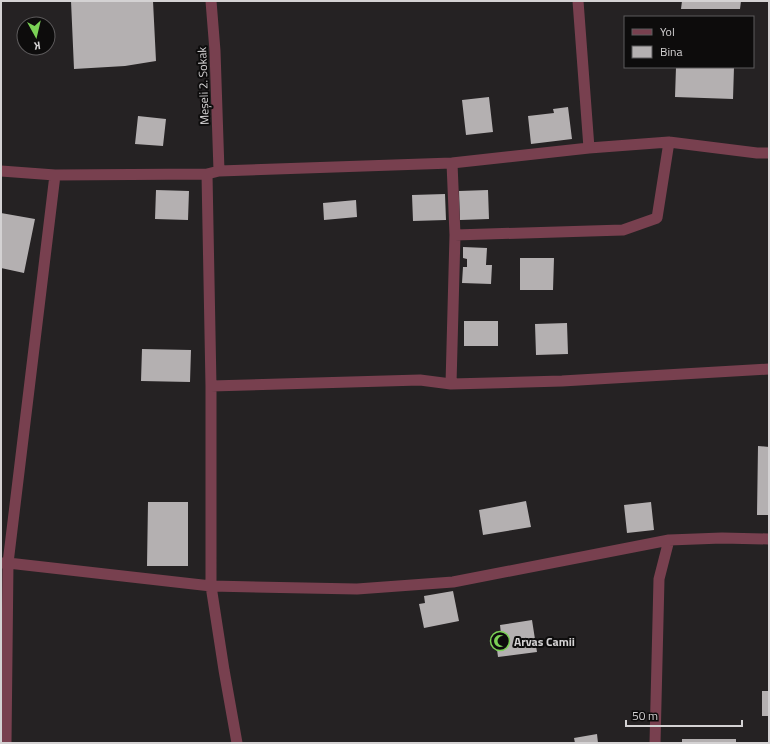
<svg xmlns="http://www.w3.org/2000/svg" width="770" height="744" font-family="'Titillium Web',sans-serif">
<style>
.building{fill:#b4b0b1}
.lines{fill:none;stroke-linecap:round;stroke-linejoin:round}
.minor{stroke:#78404f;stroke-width:11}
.labels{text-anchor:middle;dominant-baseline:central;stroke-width:4;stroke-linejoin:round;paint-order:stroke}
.street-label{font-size:12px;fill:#d4d2d3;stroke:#0d0c0c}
.poi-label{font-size:12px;font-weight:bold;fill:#d4d2d3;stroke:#0d0c0c;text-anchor:start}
</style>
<rect width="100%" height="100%" fill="#252223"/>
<path class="building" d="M71,1h82l3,60 -31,5 -51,3z
M682,1h59l-1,8h-59z
M676,67h58l-1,32 -58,-2z
M489,97l4,35 -27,3 -4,-35z
M568,107l4,32 -41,5 -3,-28 26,-3 -1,-4z
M138,116l28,3 -3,27 -28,-2z
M156,190l33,1 -1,29 -33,-1z
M488,190l1,29 -29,1 -1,-29z
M445,194l1,26 -33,1 -1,-26z
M356,200l1,17 -33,3 -1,-17z
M1,213l34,6 -11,54 -23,-5z
M463,247l24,1 -1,17h6l-1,19 -29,-1 1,-16h4v-8l-4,-1z
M520,258h34l-1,32h-33z
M464,321h34v25h-34z
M567,323l1,31 -32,1 -1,-31z
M142,349l49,1 -1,32 -49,-1z
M758,446l11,1v68h-12z
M526,501l5,26 -48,8 -4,-25z
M148,502h40v64h-41z
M651,502l3,28 -27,3 -3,-28z
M453,591l6,30 -35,7 -5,-24 6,-1 -1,-7z
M532,620l5,32 -39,5 -3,-22 6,-1 -1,-9z
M762,691h7v25h-7z
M597,734l1,9h-23l-1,-5z
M682,739h54v4h-54z"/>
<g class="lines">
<path class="minor" d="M211,1l4,50 4,120
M578,1l11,147
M1,171l54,4 152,-1 12,-3 233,-8 137,-15 80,-6 88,11h12
M207,174l4,212v200l13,84 13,73
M455,235l168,-5 34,-12 12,-76
M451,384l4,-149 -3,-72
M211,386l209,-6 31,4 111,-3 207,-12
M1,563h7l203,23 146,3 96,-7 216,-42 53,-2 47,1
M6,743l2,-180 47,-388
M655,743l4,-164 10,-39"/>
</g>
<defs>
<symbol id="mosque-ring" viewBox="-11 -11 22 22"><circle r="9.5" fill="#0d0c0c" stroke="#7bd156" stroke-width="1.5"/><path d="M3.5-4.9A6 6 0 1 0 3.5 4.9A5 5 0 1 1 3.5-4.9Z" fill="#7bd156"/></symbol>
</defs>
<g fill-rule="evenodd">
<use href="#mosque-ring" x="489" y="630" width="22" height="22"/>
</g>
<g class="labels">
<g class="street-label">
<text transform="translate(203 86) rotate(-92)">Meşeli 2. Sokak</text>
</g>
<g class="poi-label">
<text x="514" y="641">Arvas Camii</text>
</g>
</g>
<rect width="770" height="744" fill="none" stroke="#d4d2d3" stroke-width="4"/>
<rect x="624" y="16" width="130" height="52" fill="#0d0c0c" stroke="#5d5b5c"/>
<rect x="632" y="29" width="20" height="6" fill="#78404f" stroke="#5d5b5c"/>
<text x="660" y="36" font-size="12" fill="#d4d2d3">Yol</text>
<rect x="632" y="46" width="20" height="12" fill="#b4b0b1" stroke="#5d5b5c"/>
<text x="660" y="56" font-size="12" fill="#d4d2d3">Bina</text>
<g transform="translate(36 36) rotate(172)"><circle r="19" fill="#0d0c0c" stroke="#5d5b5c"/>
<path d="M0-3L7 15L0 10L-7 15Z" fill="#7bd156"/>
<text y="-6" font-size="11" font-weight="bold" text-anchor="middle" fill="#d4d2d3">K</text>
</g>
<path d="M626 720v6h116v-6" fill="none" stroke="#d4d2d3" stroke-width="2"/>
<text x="632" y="720" font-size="12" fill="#d4d2d3" stroke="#0d0c0c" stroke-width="3" paint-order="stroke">50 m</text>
</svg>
